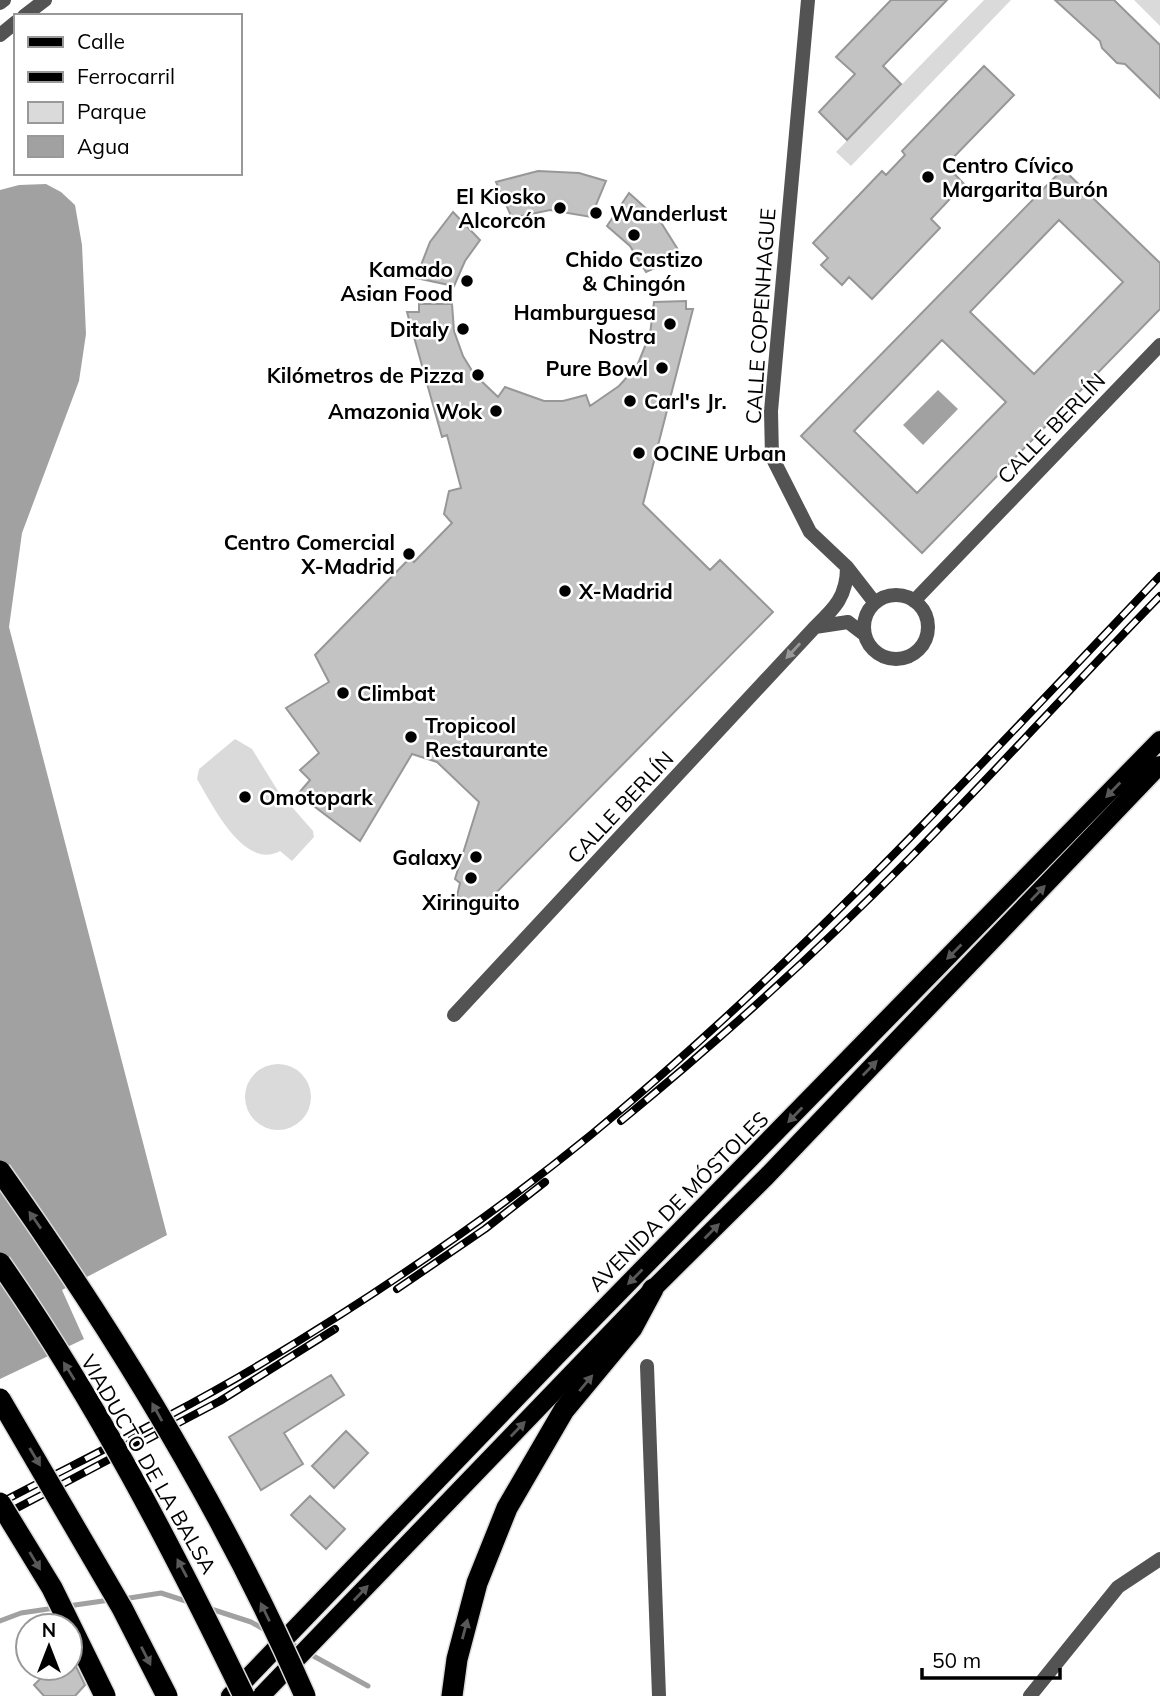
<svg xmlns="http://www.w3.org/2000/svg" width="1160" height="1696" font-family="Mulish,sans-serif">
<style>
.green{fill:#dadada}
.water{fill:#a1a1a1}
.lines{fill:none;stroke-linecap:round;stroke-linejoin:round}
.stream{stroke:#a1a1a1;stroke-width:5}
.building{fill:#c3c3c3;stroke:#979797;stroke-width:2;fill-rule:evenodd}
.primary-casing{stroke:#dbdbdb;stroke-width:21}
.motorway-casing{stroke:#dbdbdb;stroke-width:24}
.minor{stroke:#535353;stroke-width:14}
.primary{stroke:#000;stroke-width:18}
.motorway{stroke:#000;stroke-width:21}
.rail-casing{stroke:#000;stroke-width:8}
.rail{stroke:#fff;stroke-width:5;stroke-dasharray:16;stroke-linecap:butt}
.motorway-bridge-casing{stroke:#dbdbdb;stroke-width:24;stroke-linecap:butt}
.motorway-bridge{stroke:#000;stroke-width:21}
.oneway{fill:#989898}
.oneway2{fill:#595959}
.poi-dot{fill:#000;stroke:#fff;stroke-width:2.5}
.labels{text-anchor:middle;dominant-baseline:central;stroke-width:5;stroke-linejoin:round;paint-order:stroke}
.poi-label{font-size:21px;font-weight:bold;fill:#000;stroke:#fff;text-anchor:end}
.street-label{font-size:21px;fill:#000;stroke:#fff}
</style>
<rect width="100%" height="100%" fill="#fff"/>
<path class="green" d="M984,0h27l-160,166 -15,-14z
M1134,0h26v26z
M235,739l17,10 26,42 35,40 1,6 -22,24 -12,-10c-36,20 -68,-47 -83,-72l2,-10z
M245 1097a33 33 0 1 1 66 0a33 33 0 1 1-66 0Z"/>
<path class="water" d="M46,184l15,8 14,13 7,40 4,89 -7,47 -57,152 -13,94 158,608 -105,55 22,49 -84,40v-1189l19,-5z
M938,390l20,19 -35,36 -20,-20z"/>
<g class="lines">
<path class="stream" d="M123,1599l38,-6 31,10
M68,1606l42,-6
M208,1608l43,14 16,9
M0,1621l21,-8 34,-5
M288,1642l80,44"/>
</g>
<path class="building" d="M891,0h56l-64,66 18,18 -54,56 -28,-28 36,-38 -19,-17z
M1055,0h59l46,45v53l-35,-34 -8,-1 -15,-15 -2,-7z
M984,66l30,29 -68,70 18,19 -33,35 9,9 -68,71 -23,-22 -7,8 -21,-20 7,-7 -15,-15 69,-72 4,4 19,-20 -3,-4z
M1063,169l97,94v46l-238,244 -121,-117zM1059,220l64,62 -89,92 -64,-62zM942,340l64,62 -89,91 -63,-62z
M538,171l41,2 27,8 -15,36 -41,-7 -38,8 -16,-36z
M629,193l31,28 22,35 -36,16 -16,-26 -23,-20z
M453,212l27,28 -15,21 -11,25 -38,-8 14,-36z
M686,301v8h7l-50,195 67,66 10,-10 53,52 -289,293 -10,-2 -17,-7 3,-13 -5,-4 24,-77 -42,-40 -25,-8 -52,87 -62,-47 12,-14 -10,-10 19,-17 -33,-45 43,-26 -14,-27 95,-97 4,4 38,-39 -8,-9 5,-23 12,-3 -14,-53 -5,2 -35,-125h12v-8h33l2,27 9,25 11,18 24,23 7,-10 39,14h19l23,-6 4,11 29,-20 18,-20 13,-32 4,-32z
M331,1375l13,20 -60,38 19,31 -42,26 -32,-53z
M346,1431l22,22 -34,35 -22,-22z
M310,1496l35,33 -19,20 -35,-34z
M70,1654l15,31 -10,11h-31l-10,-11 17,-17h19z"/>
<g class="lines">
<defs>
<path id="primary" d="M230,1696l329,-342 601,-614
M261,1696l392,-407 113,-112 394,-412"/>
<path id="motorway" d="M452,1696l5,-37 20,-76 30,-75 57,-98 68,-82 21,-39"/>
</defs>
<use href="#primary" class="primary-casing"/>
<use href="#motorway" class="motorway-casing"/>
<path class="minor" d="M808,0l-37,411 1,46 38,75 37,35 28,36
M0,3l4,-3
M24,16l21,-16
M0,35l16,-13
M864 627a32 32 0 1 1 64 0a32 32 0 1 1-64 0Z
M914,601l246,-256
M815,627c20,-19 32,-31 32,-60
M454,1015l361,-388 33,-5 17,13
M647,1366l12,330
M1030,1696l88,-109 42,-28"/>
<use href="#primary" class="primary"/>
<use href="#motorway" class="motorway"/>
<defs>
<path id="rail" d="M621,1121c101,-83 198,-171 290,-264 84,-85 165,-175 249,-261
M397,1289l88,-60 60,-47
M0,1503c86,-45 175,-88 259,-138 115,-69 229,-146 333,-231 205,-169 386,-366 568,-558
M0,1517l220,-116 115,-72"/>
</defs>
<use href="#rail" class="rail-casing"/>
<use href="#rail" class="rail"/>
<defs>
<path id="motorway-bridge" d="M0,1171c117,165 224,340 305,525
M0,1263c95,136 172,284 244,433
M0,1399l122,209 45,88
M0,1503l52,85 53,108"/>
</defs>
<use href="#motorway-bridge" class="motorway-bridge-casing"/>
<use href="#motorway-bridge" class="motorway-bridge"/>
</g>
<defs><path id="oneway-solid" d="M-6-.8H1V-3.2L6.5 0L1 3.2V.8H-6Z" transform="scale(1.75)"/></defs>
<use class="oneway" href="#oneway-solid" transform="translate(793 651) rotate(133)"/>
<g class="oneway2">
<use href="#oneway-solid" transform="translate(1113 790) rotate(134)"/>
<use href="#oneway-solid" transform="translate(1038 893) rotate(-46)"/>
<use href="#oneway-solid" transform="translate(954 952) rotate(135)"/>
<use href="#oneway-solid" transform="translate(870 1068) rotate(-46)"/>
<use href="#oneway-solid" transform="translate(795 1115) rotate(134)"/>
<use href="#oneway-solid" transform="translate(35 1220) rotate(-125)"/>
<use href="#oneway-solid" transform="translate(712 1231) rotate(-45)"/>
<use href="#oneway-solid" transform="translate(635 1277) rotate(135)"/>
<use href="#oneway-solid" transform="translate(69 1371) rotate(-122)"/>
<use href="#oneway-solid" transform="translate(586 1383) rotate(-50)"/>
<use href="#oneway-solid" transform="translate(157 1412) rotate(-119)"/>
<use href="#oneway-solid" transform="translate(518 1429) rotate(-46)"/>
<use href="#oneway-solid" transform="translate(35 1457) rotate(59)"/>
<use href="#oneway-solid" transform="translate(35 1561) rotate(59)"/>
<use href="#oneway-solid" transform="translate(182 1568) rotate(-118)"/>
<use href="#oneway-solid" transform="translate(361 1593) rotate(-46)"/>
<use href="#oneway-solid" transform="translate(265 1612) rotate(-116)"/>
<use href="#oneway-solid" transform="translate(465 1629) rotate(-75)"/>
<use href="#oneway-solid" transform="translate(146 1656) rotate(63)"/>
</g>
<g class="poi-dot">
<circle cx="928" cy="177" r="7"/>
<circle cx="560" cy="208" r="7"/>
<circle cx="596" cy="213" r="7"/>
<circle cx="634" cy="235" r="7"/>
<circle cx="467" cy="281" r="7"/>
<circle cx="670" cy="324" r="7"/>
<circle cx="463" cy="329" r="7"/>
<circle cx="662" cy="368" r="7"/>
<circle cx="478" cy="375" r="7"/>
<circle cx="630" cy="401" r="7"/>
<circle cx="496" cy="411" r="7"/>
<circle cx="639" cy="453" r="7"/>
<circle cx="409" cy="554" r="7"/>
<circle cx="565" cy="591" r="7"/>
<circle cx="343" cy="693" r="7"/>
<circle cx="411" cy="737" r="7"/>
<circle cx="245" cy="797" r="7"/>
<circle cx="476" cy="857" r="7"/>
<circle cx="471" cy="878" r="7"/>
</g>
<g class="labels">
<g class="poi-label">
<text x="942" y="165" text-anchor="start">Centro Cívico<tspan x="942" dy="24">Margarita Burón</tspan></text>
<text x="546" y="196">El Kiosko<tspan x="546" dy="24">Alcorcón</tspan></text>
<text x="610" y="213" text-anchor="start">Wanderlust</text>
<text x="634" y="259" text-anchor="middle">Chido Castizo<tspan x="634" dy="24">&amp; Chingón</tspan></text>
<text x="453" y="269">Kamado<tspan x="453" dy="24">Asian Food</tspan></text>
<text x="656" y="312">Hamburguesa<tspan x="656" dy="24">Nostra</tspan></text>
<text x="449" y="329">Ditaly</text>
<text x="648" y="368">Pure Bowl</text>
<text x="464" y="375">Kilómetros de Pizza</text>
<text x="644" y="401" text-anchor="start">Carl's Jr.</text>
<text x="482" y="411">Amazonia Wok</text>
<text x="653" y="453" text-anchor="start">OCINE Urban</text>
<text x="395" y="542">Centro Comercial<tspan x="395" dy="24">X-Madrid</tspan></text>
<text x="579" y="591" text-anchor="start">X-Madrid</text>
<text x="357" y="693" text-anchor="start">Climbat</text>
<text x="425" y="725" text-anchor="start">Tropicool<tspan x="425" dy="24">Restaurante</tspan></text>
<text x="259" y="797" text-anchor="start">Omotopark</text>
<text x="462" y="857">Galaxy</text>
<text x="471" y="902" text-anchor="middle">Xiringuito</text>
</g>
<g class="street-label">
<text transform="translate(760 316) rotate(-86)">CALLE COPENHAGUE</text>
<text transform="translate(1051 428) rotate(-46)">CALLE BERLÍN</text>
<text transform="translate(620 807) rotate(-47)">CALLE BERLÍN</text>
<text transform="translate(678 1201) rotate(-45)">AVENIDA DE MÓSTOLES</text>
<text transform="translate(149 1464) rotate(60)">VIADUCTO DE LA BALSA</text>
</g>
</g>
<rect x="14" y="14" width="228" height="161" fill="#ffffff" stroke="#999999" stroke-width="2"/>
<rect x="28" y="37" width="35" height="10" fill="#000000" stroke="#999999" stroke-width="2"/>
<text x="77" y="49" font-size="21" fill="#000000">Calle</text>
<rect x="28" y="72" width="35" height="10" fill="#000000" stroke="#999999" stroke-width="2"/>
<text x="77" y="84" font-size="21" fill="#000000">Ferrocarril</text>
<rect x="28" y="102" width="35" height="21" fill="#dadada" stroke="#999999" stroke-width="2"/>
<text x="77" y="119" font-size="21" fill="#000000">Parque</text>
<rect x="28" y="136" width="35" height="21" fill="#a1a1a1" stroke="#999999" stroke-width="2"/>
<text x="77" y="154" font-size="21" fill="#000000">Agua</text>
<g transform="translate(49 1647)"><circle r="33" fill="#ffffff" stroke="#999999" stroke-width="2"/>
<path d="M0-5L12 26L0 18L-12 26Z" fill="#000000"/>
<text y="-10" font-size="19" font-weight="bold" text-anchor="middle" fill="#000000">N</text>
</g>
<path d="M922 1668v10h138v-10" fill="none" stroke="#000000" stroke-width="3.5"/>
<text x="932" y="1668" font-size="21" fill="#000000" stroke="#ffffff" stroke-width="5" paint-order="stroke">50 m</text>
</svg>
